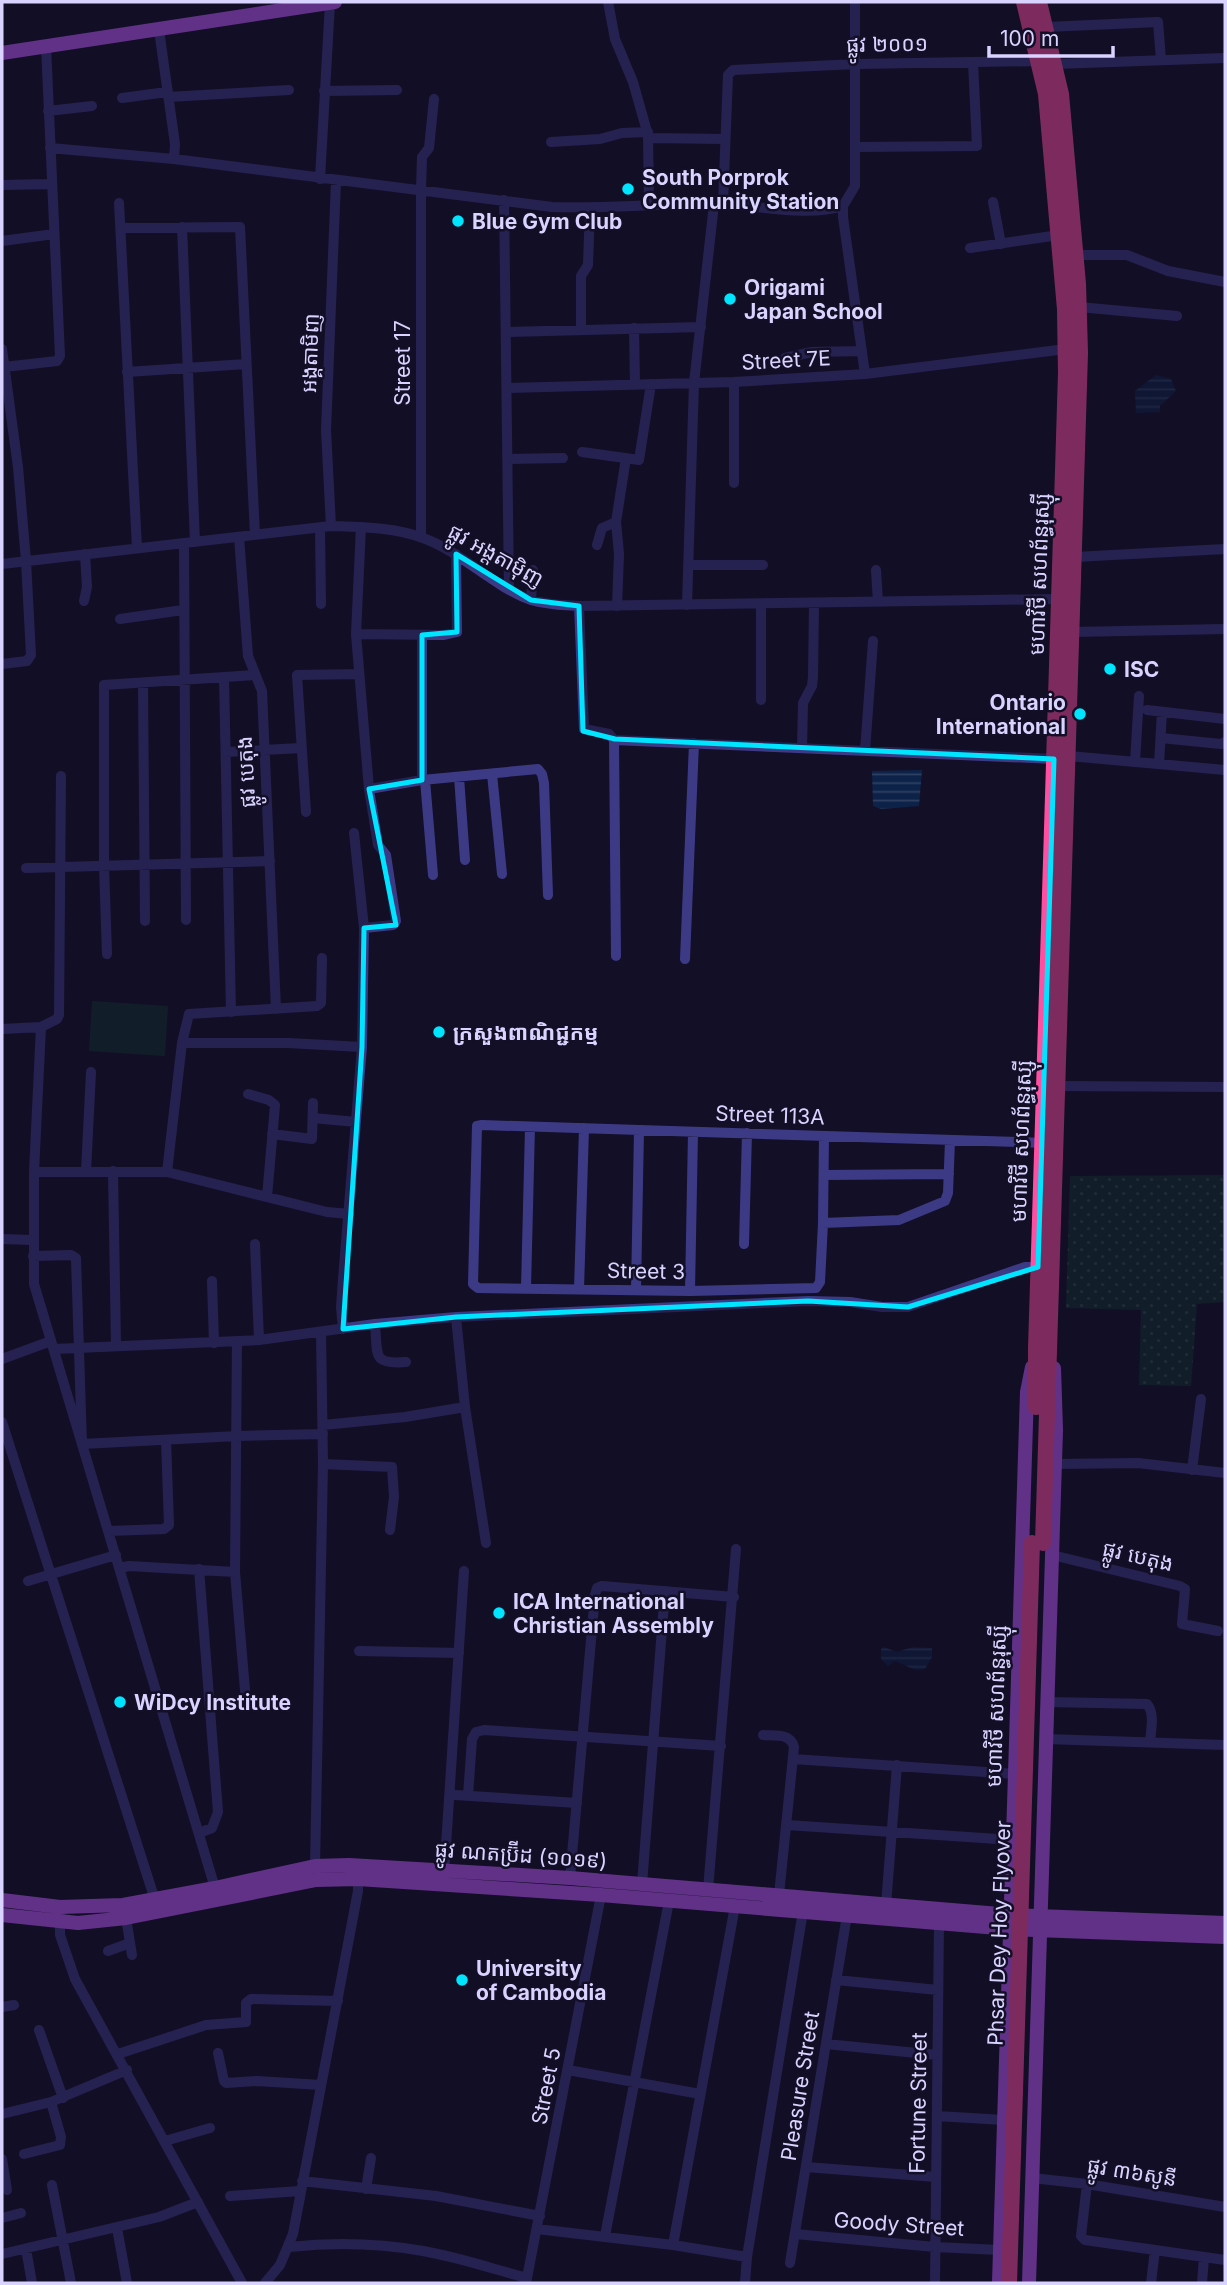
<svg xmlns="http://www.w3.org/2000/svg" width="1227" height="2285" font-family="Inter,'Noto Sans Khmer',sans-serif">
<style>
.grass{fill:url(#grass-dots)}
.pitch{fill:#12302f}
.water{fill:url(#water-rules)}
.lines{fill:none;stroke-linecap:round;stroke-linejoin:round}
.minor{stroke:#3d3a85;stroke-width:10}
.major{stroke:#c25bff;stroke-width:14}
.highway{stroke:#ff4fa3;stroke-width:16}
.highway-bridge{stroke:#ff4fa3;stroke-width:16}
.marked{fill:none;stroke:#00e5ff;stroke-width:5;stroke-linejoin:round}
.poi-dot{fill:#00e5ff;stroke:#130f26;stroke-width:2.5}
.labels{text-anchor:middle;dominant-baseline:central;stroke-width:5;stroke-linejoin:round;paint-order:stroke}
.street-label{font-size:21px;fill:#d9d4ff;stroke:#130f26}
.poi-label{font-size:21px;font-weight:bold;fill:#d9d4ff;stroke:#130f26;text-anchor:start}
</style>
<defs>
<pattern id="grass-dots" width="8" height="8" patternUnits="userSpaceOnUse" patternTransform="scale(1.75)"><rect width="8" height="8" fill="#12302f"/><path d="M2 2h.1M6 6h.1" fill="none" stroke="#344d4e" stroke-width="1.8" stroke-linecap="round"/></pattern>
<pattern id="water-rules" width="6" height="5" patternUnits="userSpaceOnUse" patternTransform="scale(1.75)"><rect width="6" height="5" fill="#0c2248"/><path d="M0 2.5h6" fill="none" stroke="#2f4163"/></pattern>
</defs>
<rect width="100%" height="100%" fill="#130f26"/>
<path class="grass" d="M1225,1175v127l-28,2 -6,82 -52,-1 2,-75 -75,-2 4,-132z"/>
<path class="pitch" d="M92,1001l76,5 -3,50 -76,-5z"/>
<path class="water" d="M1156,375l15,4 5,12 -16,15v6l-24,1 -1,-22z
M922,770l-3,36 -38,3 -8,-3 -1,-35z
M884,1647l13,5 16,-5 19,1v9l-7,12c-14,3 -19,-5 -31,-8l-6,5 -7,-7v-10z"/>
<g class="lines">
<path class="minor" d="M608,2l7,37 18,43 15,53 1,70
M855,2v184l-12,20v11l22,157
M1046,27l112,-5 3,38
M159,30l16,114 -1,15
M1055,64l170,-6
M324,91l73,-1
M168,97l121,-7
M122,98l45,-6
M48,111l44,-5
M648,138l77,1
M551,142l49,-3 22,-6 26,-1
M856,147l121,-1 -4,-84
M50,148l124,11 378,48c54,2 108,-4 162,-3 40,0 91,14 129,2
M320,179l10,-176
M2,185l49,-1
M504,200l5,389
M993,202l8,42
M119,203l18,345
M723,204l5,-129 5,-5 123,-6 184,-3
M182,227l13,315
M121,228l119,-1 15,308
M2,241l52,-7
M970,248l89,-13
M1075,255h52l41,16 57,11
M1079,307l98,9
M634,328l1,57
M581,329v-53l7,-11 2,-57
M507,332l194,-5
M2,349l16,118 8,94 5,94 -4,6 -25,3
M785,358l27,-6 50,-1
M4,367l53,-6 3,-5 -14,-310
M127,372l119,-8
M734,382v101
M507,388l227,-6 131,-8 201,-25
M582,452l57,8 12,-76
M508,459l55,-1
M331,526l-5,-96 10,-249
M361,527l-5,107 13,155 9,56 8,10 10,66 -3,4 -29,3
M320,528l1,76
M239,537l9,119 14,35 14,318
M421,537v-347l1,-33 7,-9 5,-49
M184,543l2,377
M597,545l5,-17 14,-6
M1075,557l150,-8
M2,564l329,-38c30,1 63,1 92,12 39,14 69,48 108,62 16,5 32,5 48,6l480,-7
M688,565h75
M876,570l2,32
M531,600l2,-30
M84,601l3,-14 -2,-33
M761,604v96
M687,605l7,-222 20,-179
M579,606l5,123 25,5 5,6 2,216
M617,606l2,-52 -3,-32 10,-64
M120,619l63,-9
M1072,632l153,-3
M356,634l88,1 13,-3 -1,-78
M422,635v145
M224,677l7,335
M143,683l2,238
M1147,710l78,9
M1161,738l60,6 4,-2
M614,740l440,19
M802,748l1,-45 9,-17 1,-9 1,-74
M865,751l8,-110
M226,752l75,-4
M1069,756l156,14
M1135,762l4,-66
M1159,764l3,-52
M492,774l10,100
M61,776l-2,239 -2,4 -16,8 -7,145v112l181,604
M459,777l6,83
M425,780l8,95
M369,789l53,-9 116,-11 4,5 2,9 4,112
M306,812l-9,-137 62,-1
M26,868l244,-7
M107,954l-3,-88v-181l151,-10
M685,959l9,-216
M2,1029l39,-2
M182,1043h106l74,4
M1058,1086l167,1
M248,1094l21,6 6,5 -8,92
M313,1118l43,4
M272,1134l40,5 1,-36
M824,1136l-1,87 -3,59 -4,6 -126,3 -212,-3 -5,-4 4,-158 5,-1 564,18
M86,1171l5,-99
M113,1171l3,175
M34,1172h133l160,40 22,2
M167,1172l15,-129 7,-29 128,-8 4,-3 1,-45
M824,1175l125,-1
M823,1223l76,-3 46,-19 3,-8 2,-53
M2,1239l30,1
M255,1244l4,96
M744,1244l3,-111
M33,1256l38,-1 5,3 6,186 155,-8 86,-2
M212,1281l2,62
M526,1288l4,-161
M579,1289l5,-161
M636,1290l3,-160
M690,1291l3,-159
M456,1317l9,90 21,136
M375,1324c3,30 -4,41 31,38
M343,1329l-2,-22 2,-28 19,-232 2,-119 -10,-95
M237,1342l-2,230 11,130
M54,1349l205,-9 116,-16 81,-7 352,-16 42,1 32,5h26l117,-40h13
M2,1359l49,-18
M2,1422l153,478
M323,1425l82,-8 60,-10
M323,1464l69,3 2,30 -4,33
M1055,1464l83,-1 87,10
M1192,1470l9,-71
M109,1531l55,-2 5,-4 -3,-85
M1052,1555l128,31 5,3 -3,35 36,7
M120,1568l9,-2 106,6
M199,1569l19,243 -6,16 -13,5
M28,1581l88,-26
M359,1651l100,2
M1048,1702l99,2c8,9 4,26 3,38
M763,1735c12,1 28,-2 31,12l-15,148
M1046,1739l179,6
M793,1759l222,15
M455,1795l122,8
M468,1796l4,-57 4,-7 8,-2 237,16
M787,1825l226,15
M315,1866l8,-402 -2,-132
M444,1876l20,-305
M570,1878l25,-283 2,-7 5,-2 132,11
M642,1884l23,-293
M708,1890l28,-341
M886,1905l11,-140
M60,1915v20l15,44 167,304
M126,1918l6,37
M108,1951l22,-8
M836,1980l102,10
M2,2007l12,-2
M39,2030l24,68
M826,2044l111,11
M218,2053l6,28 2,2 31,-2 64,4
M118,2054l88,-29 40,-3v-19l5,-4 87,2
M568,2070l132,24
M2,2114l49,-12 76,-32
M937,2116l67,4
M165,2141l45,-13
M24,2154l36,-9 1,-8 -10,-35
M2,2159l5,31
M806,2167l130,10
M1032,2178l55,6 138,23
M302,2181l134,15 104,20
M1087,2184l-6,52 4,4 140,20
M52,2185l19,98
M366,2189l5,-31
M230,2196l70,-5
M2,2218l19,-5
M117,2228l10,55
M537,2229l136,16 74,12
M795,2234l140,13 65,3
M605,2236l64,-335
M673,2245l62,-339
M289,2247c45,-5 89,-4 134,4 35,6 70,18 104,27
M26,2249l6,34
M2,2254l157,-37 39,-15
M790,2263l57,-348
M265,2283l15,-18 13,-31 65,-343v-12
M526,2283l75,-388
M745,2283l2,-26 56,-346
M935,2283l4,-360
M1151,2283l4,-33
M1202,2283l2,-26"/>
<path class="major" d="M2,53l333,-51
M2,1900l58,7 63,-2 92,-17 100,-22 34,-1 221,13 441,37 214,8
M2,1915l76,8 48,-5 190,-38 42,-1 243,16 409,34 215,8
M999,2283l28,-891 5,-25
M1029,2283l27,-853 -2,-62"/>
<path class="highway" d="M1024,2l22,92 19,215 1,64 -30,976v58
M1039,2l22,92 17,190 2,69 -37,1190"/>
<path class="highway-bridge" d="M1009,2283l23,-740"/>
</g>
<path d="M0 0H1227V2285H0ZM456,554l75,46 48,6 4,125 32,8 439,20 -16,508 -130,40 -100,-6 -352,16 -113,12 19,-282 2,-119 32,-3 -27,-136 53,-9v-145l35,-3z" fill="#130f26" fill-opacity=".55" fill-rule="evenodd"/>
<path class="marked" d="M456,554l75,46 48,6 4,125 32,8 439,20 -16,508 -130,40 -100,-6 -352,16 -113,12 19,-282 2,-119 32,-3 -27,-136 53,-9v-145l35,-3z"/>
<g class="poi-dot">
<circle cx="628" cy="189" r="7"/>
<circle cx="458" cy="221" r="7"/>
<circle cx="730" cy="299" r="7"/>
<circle cx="1110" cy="669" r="7"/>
<circle cx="1080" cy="714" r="7"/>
<circle cx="439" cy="1032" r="7"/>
<circle cx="499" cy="1613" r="7"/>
<circle cx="120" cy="1702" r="7"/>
<circle cx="462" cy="1980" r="7"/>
</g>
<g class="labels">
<g class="street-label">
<text transform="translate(887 44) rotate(-1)">ផ្លូវ ២០០១</text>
<text transform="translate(310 353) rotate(-88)">អង្គតាមិញ</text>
<text transform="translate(786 360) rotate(-3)">Street 7E</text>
<text transform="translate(402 363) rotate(-90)">Street 17</text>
<text transform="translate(496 555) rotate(29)">ផ្លូវ អង្តតាម៉ិញ</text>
<text transform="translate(1039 574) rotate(-88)">មហាវិថី សហព័ន្ធរុស្ស៊ី</text>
<text transform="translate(246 772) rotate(-93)">ផ្លូវ បេតុង</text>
<text transform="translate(770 1115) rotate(2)">Street 113A</text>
<text transform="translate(1021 1141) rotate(-88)">មហាវិថី សហព័ន្ធរុស្ស៊ី</text>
<text transform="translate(646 1271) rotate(1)">Street 3</text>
<text transform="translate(1138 1556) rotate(13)">ផ្លូវ បេតុង</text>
<text transform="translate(996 1706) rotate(-88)">មហាវិថី សហព័ន្ធរុស្ស៊ី</text>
<text transform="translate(521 1855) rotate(4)">ផ្លូវ ណតប្រ៊ីដ (១០១៩)</text>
<text transform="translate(999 1933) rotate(-88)">Phsar Dey Hoy Flyover</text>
<text transform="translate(546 2086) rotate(-79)">Street 5</text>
<text transform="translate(800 2086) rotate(-81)">Pleasure Street</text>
<text transform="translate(918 2103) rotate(-89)">Fortune Street</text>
<text transform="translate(1132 2172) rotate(9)">ផ្លូវ ៣៦សូនី</text>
<text transform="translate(899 2224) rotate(4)">Goody Street</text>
</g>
<g class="poi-label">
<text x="642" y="177">South Porprok<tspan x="642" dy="24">Community Station</tspan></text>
<text x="472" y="221">Blue Gym Club</text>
<text x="744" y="287">Origami<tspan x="744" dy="24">Japan School</tspan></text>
<text x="1124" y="669">ISC</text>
<text x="1066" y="702" text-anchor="end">Ontario<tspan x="1066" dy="24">International</tspan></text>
<text x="453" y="1032">ក្រសួងពាណិជ្ជកម្ម</text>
<text x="513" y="1601">ICA International<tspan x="513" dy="24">Christian Assembly</tspan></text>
<text x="134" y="1702">WiDcy Institute</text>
<text x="476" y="1968">University<tspan x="476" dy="24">of Cambodia</tspan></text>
</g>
</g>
<rect width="1227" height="2285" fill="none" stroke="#d9d4ff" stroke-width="7"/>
<path d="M989 46v10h124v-10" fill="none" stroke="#d9d4ff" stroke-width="3.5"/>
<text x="1000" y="46" font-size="21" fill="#d9d4ff" stroke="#130f26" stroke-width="5" paint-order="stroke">100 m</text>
</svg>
